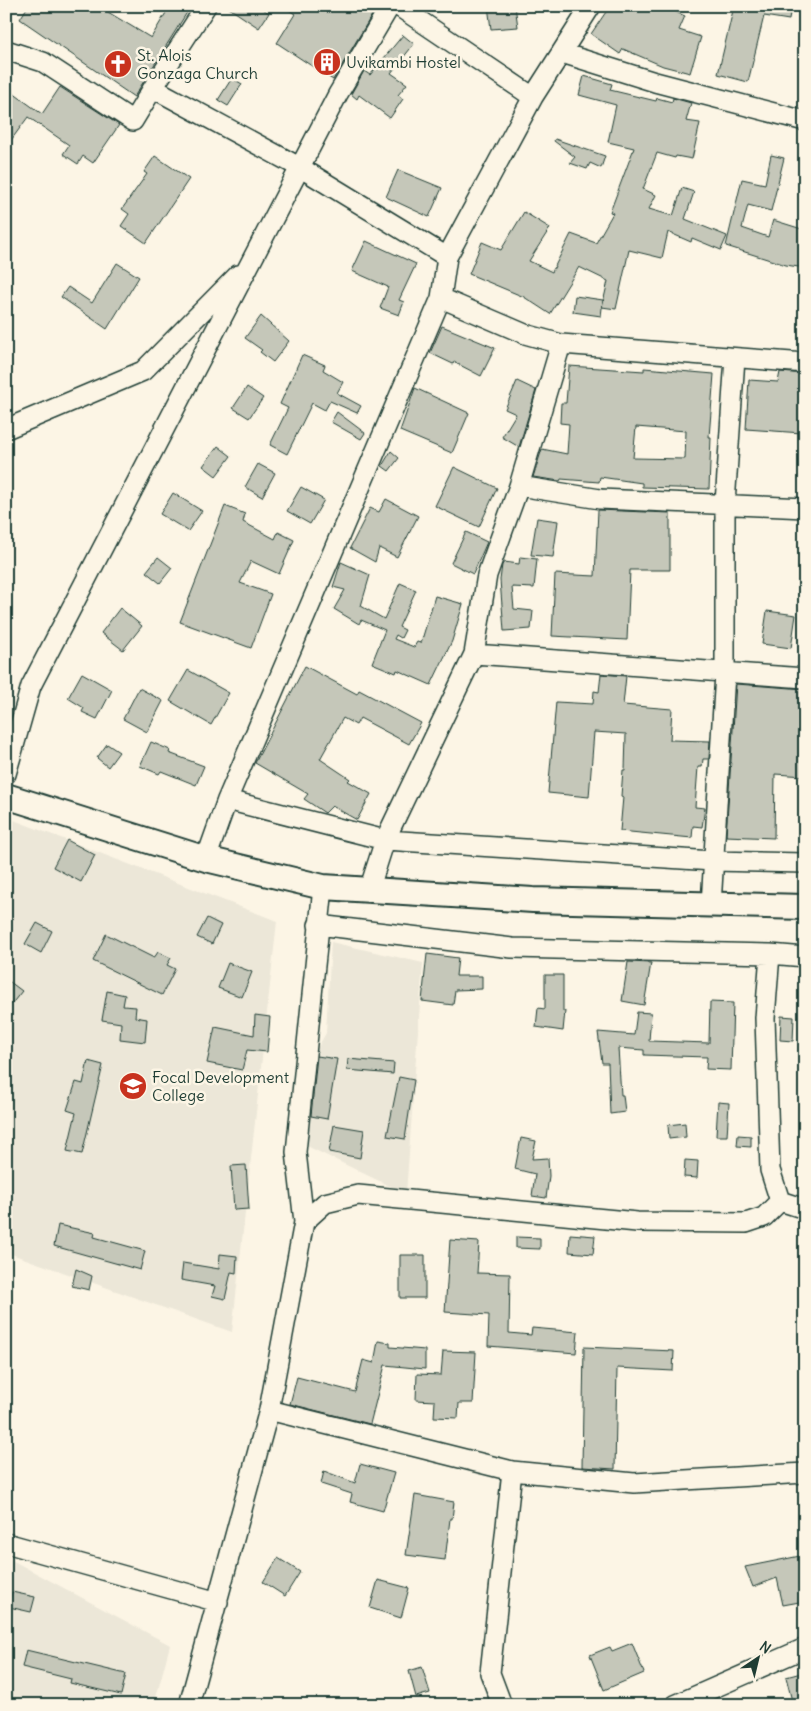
<svg xmlns="http://www.w3.org/2000/svg" width="811" height="1711" font-family="Delius,sans-serif">
<style>
.built{fill:#ece7d8}
.building{fill:#c5c7b9;stroke:#1f3d34;fill-rule:evenodd}
.lines{fill:none;stroke-linecap:round;stroke-linejoin:round}
.minor-casing{stroke:#1f3d34;stroke-width:22}
.major-casing{stroke:#1f3d34;stroke-width:28}
.minor{stroke:#fcf5e5;stroke-width:19}
.major{stroke:#fcf5e5;stroke-width:24}
.labels{text-anchor:middle;dominant-baseline:central;stroke-width:5;stroke-linejoin:round;paint-order:stroke}
.poi-label{font-size:16px;fill:#1f3d34;stroke:#fcf5e5;text-anchor:start}
</style>
<rect width="100%" height="100%" fill="#fcf5e5"/>
<filter id="ink" filterUnits="userSpaceOnUse"><feTurbulence type="fractalNoise" baseFrequency=".02" numOctaves="2"/><feDisplacementMap in="SourceGraphic" scale="10" xChannelSelector="R" yChannelSelector="G"/><feConvolveMatrix kernelMatrix="1 2 1 2 8 2 1 2 1" color-interpolation-filters="sRGB"/></filter>
<g filter="url(#ink)">
<path class="built" d="M6,817l271,104 -45,411 -226,-80z
M331,942l92,21 -17,231 -97,-47 -6,-14 7,-72 16,-28z
M6,1557l164,88 -16,60h-148z"/>
<path class="building" d="M28,6h70l53,32 19,-32h21l-57,91 -114,-78z
M226,6h32l11,7 -10,15z
M283,6h75l14,9 -39,65 -56,-37 18,-29z
M488,6h27l3,21 -27,2z
M610,6h52l23,10 -6,14 22,7 -11,36 -27,-7 -40,-17 -3,5 -29,-20z
M734,6h57l-2,14 -25,-4 -16,66 -30,-8z
M403,35l11,9 -23,29 16,11 -9,11 5,4 -13,19 -31,-23 -2,4 -6,-5 13,-23 6,4z
M584,76l28,8 -2,6 46,11 1,-3 15,4 1,-4 18,5 -5,18 14,2 -8,36 -16,-3 -1,2 -18,-5 -14,36 13,6 -7,14 24,7 9,-28 12,4 -9,27 42,17 -6,14 -29,-12 -1,4 -23,-10 -6,26 -33,-8 -13,59 -14,-2 6,-26 -29,-14 -29,47 -26,-17 -55,-23 13,-32 19,8 23,-38 26,16 -21,33 23,11 19,-38 25,9 17,-30 -3,-1 24,-64 -26,-6 8,-37 -37,-10z
M232,78l10,6 -14,22 -10,-6z
M60,87l59,38 -26,38 -10,-7 -5,8 -15,-10 6,-9 -41,-28 -22,30v-59l36,26z
M555,139l50,17 -4,12 -11,-5 -3,6 -17,-6 5,-6 -21,-16z
M771,155l13,3 -13,53 -23,-6 -6,23 26,9 5,-17 32,10v38l-19,-3 -60,-19 16,-67 23,5z
M155,156l34,23 -43,64 -25,-17 8,-12 -7,-5 25,-35 -3,-2z
M398,170l44,18 -13,29 -43,-20z
M366,241l50,23 -17,36 5,2 -5,13 -19,-7 8,-21 -36,-16z
M117,263l22,14 -32,52 -46,-32 7,-10 24,16z
M575,296l28,4 -2,16 -28,-4z
M261,316l28,25 -16,21 -13,-10 2,-2 -17,-12z
M442,326l53,22 -14,28 -27,-14 -1,2 -23,-11z
M302,355l23,10 -2,5 20,12 -6,11 24,13 -4,7 -27,-12 -5,9 -13,-7 -25,51 -17,-9 18,-37 -8,-4z
M569,366l75,5v-3l70,6 -5,63h2l-2,52 -67,-2v-4l-42,-6 -1,5 -38,-3 -1,2 -27,-4 9,-28 25,5 2,-30 -9,-1 1,-20h5zM636,427l50,4 -1,28 -52,-1z
M780,372l25,2 -3,59 -56,-4 3,-49 29,2z
M517,381l19,9 -17,57 -17,-10 14,-23 -11,-5z
M247,387l16,11 -14,20 -16,-10z
M415,388l54,25 -17,40 -52,-22z
M337,412l28,21 -4,6 -30,-17z
M218,446l13,10 -15,20 -13,-10z
M391,451l8,7 -10,13 -7,-5z
M258,464l17,9 -13,24 -17,-10z
M454,467l43,21 -18,39 -44,-21z
M301,487l23,13 -14,24 -23,-13z
M173,493l29,18 -14,20 -28,-17z
M386,499l32,17 -21,41 -18,-9 -4,14 -25,-14 20,-40 9,4z
M225,506l20,8 -2,8 32,17 3,-7 16,8 -15,34 -28,-13 -11,22 31,11 -20,54 -71,-26z
M598,510l72,3v57h-40l-3,70 -75,-4 3,-62 40,2z
M537,518l21,3 -5,36 -22,-2z
M466,532l21,10 -14,32 -22,-11z
M158,557l14,11 -12,15 -14,-11z
M520,557l17,2 -3,29 -22,-1 2,22 19,2 -2,18 -27,2 -4,-51 2,-15 2,-3 15,2z
M341,562l29,13 -9,31 23,13 16,-36 16,7 -17,37 6,3 -4,8 -5,-3 -2,4 20,8 3,-5 4,1 14,-47 28,8 -11,37 -21,44 -34,-15 -1,3 -24,-10 13,-33 -24,-10 -2,4 -25,-15 11,-19 -12,-3z
M120,608l22,18 -19,24 -22,-17z
M767,611l29,4 -5,33 -29,-4z
M305,666l52,28 2,-4 62,33 -12,21 -49,-26 -4,7 -13,-7 -23,41 30,20 -2,2 23,13 -14,26 -25,-14 -7,7 -21,-14 4,-5 -53,-31z
M188,670l41,23 -18,32 -41,-24z
M82,673l30,17 -15,29 -15,-7 2,-4 -16,-10z
M601,674l25,2 -3,29 49,4 -2,31 40,1 -1,18h-6l-1,8h-4l-3,40 10,1 -3,19 -9,-1 -1,12 -72,-7 3,-34 -2,-1 2,-26h2l1,-36 -32,-2 -5,65 -41,-4 8,-91 37,2 1,-13 5,1z
M736,684l69,5v87l-30,-2 -1,64 -48,-2z
M139,688l24,13 -16,31 -24,-13z
M151,742l19,8 -1,3 35,13 -8,19 -35,-14 -2,3 -19,-8z
M107,744l12,8 -11,15 -11,-9z
M67,840l28,15 -14,27 -28,-15z
M207,918l14,7 -9,19 -15,-7z
M37,923l15,8 -11,22 -16,-9z
M106,934l48,24 4,-6 13,6 -4,7 8,4 -13,26 -69,-34z
M427,954l31,4 -2,18h26v13l-27,1 -2,15 -31,-4z
M628,962l23,1 -7,42 -22,-4z
M228,963l24,9 -10,25 -24,-9z
M545,975h18v36h2l-2,20 -27,-4 2,-19 7,1z
M6,979l16,12 -16,20z
M107,991l18,4 -2,11 13,1 -1,10 12,2 -2,23 -25,-3 1,-16 -19,-3z
M710,1002l23,1 -2,67 -25,-1 1,-12 -63,-2v-5l-26,-2 3,47h2l2,17 -15,2 -2,-51h-6l-4,-31 36,3 3,-23 14,1 -2,28 60,2z
M255,1015l15,2 -3,35 -20,-2 -5,20 -35,-7 8,-36 39,8z
M781,1016l13,1 -1,24 -13,-1z
M317,1056l20,3 -10,60 -16,-3z
M348,1059l46,4 -1,11 -46,-4z
M88,1061l15,4 -21,89 -15,-3 9,-38 -9,-3 9,-28 7,2z
M399,1077l15,3 -9,59 -18,-3z
M718,1102l11,1 -2,33h-11z
M685,1123l1,14 -17,2 -1,-14z
M334,1125l30,5 -4,28 -31,-6z
M738,1135l13,1v11l-14,-1z
M521,1138l15,3 -4,18 16,-1 1,18 -3,22 -14,-2 3,-22 -20,-5z
M685,1160l13,1 -1,17 -13,-1z
M246,1165l3,44 -15,1 -3,-44z
M58,1225l37,8 -1,4 51,14 -5,19 -86,-24z
M570,1234l25,2 -2,18 -24,-2z
M516,1237l24,1v11l-24,-1z
M450,1240l29,2 -2,31 33,1 -1,59 22,2 1,-7 46,4 -2,21 -88,-7 1,-31 -44,-3z
M220,1254l17,2 -1,17 -5,-1 -6,27 -13,-3 3,-10 -34,-6 2,-17 36,6z
M400,1255h25v43h-25z
M76,1269l16,7 -3,14 -17,-4z
M378,1341l12,2v4l35,3v19l-40,-4 -15,59 -80,-20 7,-27 58,15 8,-32 11,3z
M584,1347l90,4 -1,20 -56,-3 -2,101 -33,-2z
M443,1351l33,1 -3,51h-14l-1,15 -24,-1 1,-16 -19,-1 1,-26 24,1z
M360,1464l34,9 -11,38 -33,-9 2,-8 -31,-10 3,-13 31,12z
M415,1495l39,7 -2,17h-2l-5,41 -39,-5z
M805,1555v46l-22,4 -6,-27 -24,9 -8,-20z
M278,1558l22,14 -15,24 -22,-14z
M378,1580l31,8 -8,30 -31,-10z
M12,1592l23,5 -4,15 -22,-5z
M632,1643l12,30 -40,17 -14,-35 20,-8 2,4z
M26,1650l100,24 -5,21 -51,-12 1,-4 -49,-12z
M422,1667l8,26 -14,4 -7,-26z
M805,1672v33h-12l-7,-28z"/>
<g class="lines">
<defs>
<path id="minor" d="M398,6l135,91
M6,50l37,12 90,59 20,-33 148,80 146,89
M562,53l93,29 150,39
M153,88l53,-82
M441,298l84,36 36,10 244,19
M6,429l137,-58 95,-96
M519,486l81,13 205,9
M474,654l331,24
M6,774l25,-88 307,-592 52,-88
M227,800l158,40 328,21 92,2
M206,859l21,-59 214,-502 6,-41 86,-160 58,-91
M369,890l16,-50 89,-186 13,-79 32,-89 42,-142
M711,905l14,-232v-170l10,-145
M318,925l194,23 258,6 35,3
M770,954l-5,64 5,152 10,31 25,8
M304,1222l21,-19 33,-8 279,27 109,1 18,-6 16,-16
M269,1410l243,61 -22,202 12,32
M512,1471l122,12 171,-10
M6,1543l212,59
M189,1705l80,-295 35,-188 -8,-70 27,-265
M675,1705l130,-57"/>
<path id="major" d="M6,796l200,63 117,28 210,13 272,7"/>
</defs>
<use href="#minor" class="minor-casing"/>
<use href="#major" class="major-casing"/>
<use href="#minor" class="minor"/>
<use href="#major" class="major"/>
</g>
</g>
<defs>
<symbol id="building-disc" viewBox="-11 -11 22 22"><circle r="9.5" fill="#c8321e" stroke="#fcf5e5"/><path d="M-4-6H4V6H1V3H-1V6H-4ZM-2.5-4.3h1.7v1.8h-1.7ZM.8-4.3h1.7v1.8H.8ZM-2.5-1h1.7V.8h-1.7ZM.8-1h1.7V.8H.8Z" fill="#fff"/></symbol>
<symbol id="church-disc" viewBox="-11 -11 22 22"><circle r="9.5" fill="#c8321e" stroke="#fcf5e5"/><path d="M-1.2-6h2.4v3.5h3.3v2.4h-3.3V6h-2.4V-.1h-3.3v-2.4h3.3Z" fill="#fff"/></symbol>
<symbol id="university-disc" viewBox="-11 -11 22 22"><circle r="9.5" fill="#c8321e" stroke="#fcf5e5"/><path d="M0-5L7-2L0 1L-7-2ZM-4 1L0 2.5L4 1V4Q0 6-4 4Z" fill="#fff"/></symbol>
</defs>
<g fill-rule="evenodd">
<use href="#building-disc" x="311" y="46" width="32" height="32"/>
<use href="#church-disc" x="102" y="48" width="32" height="32"/>
<use href="#university-disc" x="117" y="1070" width="32" height="32"/>
</g>
<g class="labels">
<g class="poi-label">
<text x="137" y="55">St. Alois<tspan x="137" dy="18">Gonzaga Church</tspan></text>
<text x="346" y="62">Uvikambi Hostel</text>
<text x="152" y="1077">Focal Development<tspan x="152" dy="18">College</tspan></text>
</g>
</g>
<rect width="811" height="1711" fill="none" stroke="#fcf5e5" stroke-width="25"/>
<rect x="12" y="12" width="786" height="1686" fill="none" stroke="#1f3d34" stroke-width="2" filter="url(#ink)"/>
<g transform="translate(758 1658) rotate(35)" stroke="#fcf5e5" stroke-width="4" paint-order="stroke">
<path d="M0-4L9 19L0 12L-9 19Z" fill="#1f3d34"/>
<text y="-8" font-size="14" font-weight="bold" text-anchor="middle" fill="#1f3d34">N</text>
</g>
</svg>
